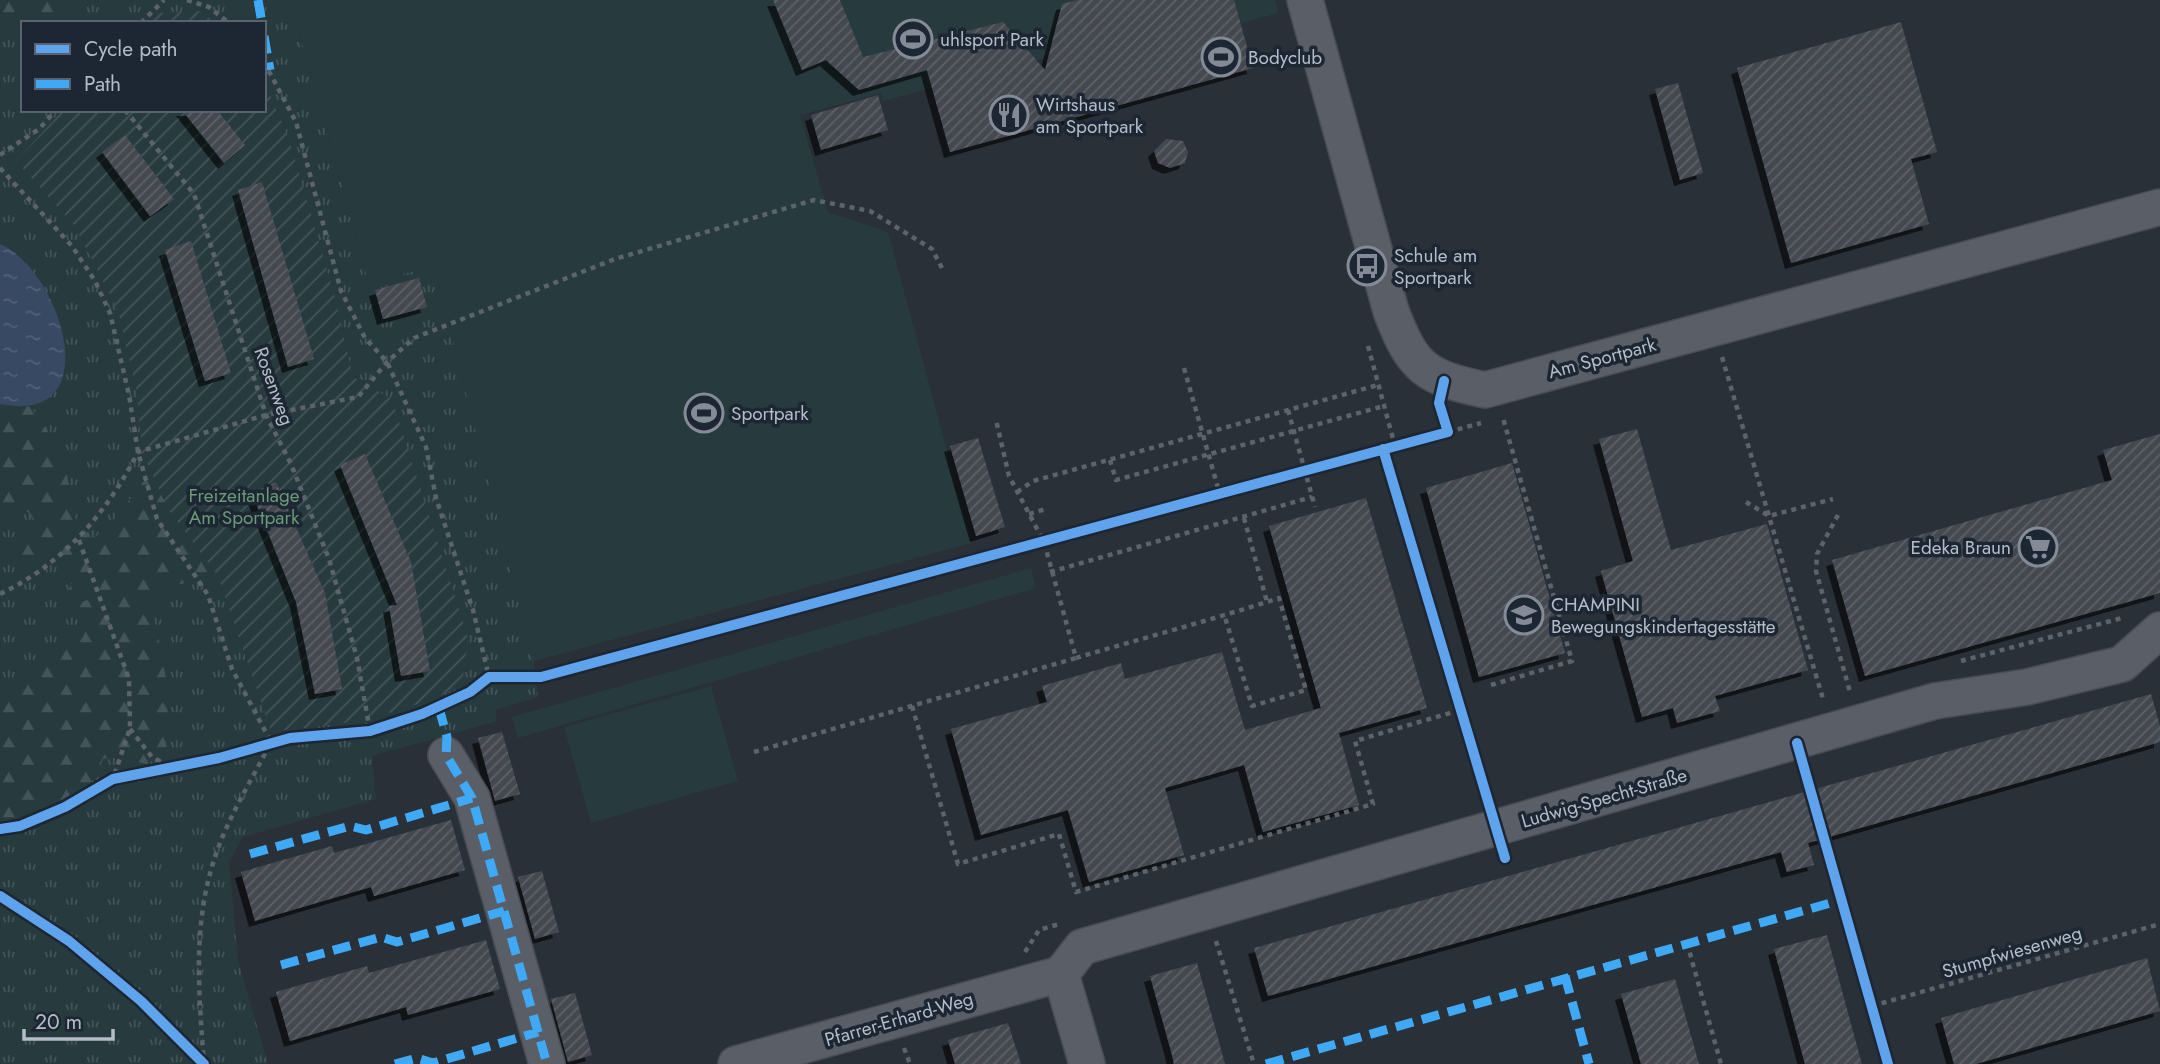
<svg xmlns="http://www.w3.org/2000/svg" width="2160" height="1064" font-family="Jost,sans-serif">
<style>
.grass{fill:url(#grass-tufts);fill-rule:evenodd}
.forest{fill:url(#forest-firs)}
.garden{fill:url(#garden-furrows)}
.pitch{fill:#273a3e}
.water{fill:url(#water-ripples)}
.building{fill:url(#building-hatch);filter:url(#shadow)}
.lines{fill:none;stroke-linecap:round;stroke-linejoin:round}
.street-casing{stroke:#484c53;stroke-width:38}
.path{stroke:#5d636a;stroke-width:4.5;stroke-dasharray:5 5;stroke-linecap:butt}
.street{stroke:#5a5e66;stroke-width:35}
.quiet{stroke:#3fa9f5;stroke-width:9;stroke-dasharray:18 9;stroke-linecap:butt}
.cycleway-casing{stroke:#1d2633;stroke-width:15}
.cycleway{stroke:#60a3ed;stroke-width:10}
.labels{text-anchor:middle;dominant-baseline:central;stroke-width:7;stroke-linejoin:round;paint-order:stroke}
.poi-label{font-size:19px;fill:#b4bcc9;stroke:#1d2633;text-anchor:start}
.street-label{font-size:19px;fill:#b4bcc9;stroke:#1d2633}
.park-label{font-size:19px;fill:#6b9a76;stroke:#1d2633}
</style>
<defs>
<pattern id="grass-tufts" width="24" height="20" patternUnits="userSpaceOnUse" patternTransform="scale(1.75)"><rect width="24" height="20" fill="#273a3e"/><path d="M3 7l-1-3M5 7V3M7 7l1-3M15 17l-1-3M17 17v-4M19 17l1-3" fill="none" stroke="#445559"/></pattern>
<pattern id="forest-firs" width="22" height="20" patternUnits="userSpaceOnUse" patternTransform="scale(1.75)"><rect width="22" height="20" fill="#273a3e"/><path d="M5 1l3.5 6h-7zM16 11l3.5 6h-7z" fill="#445559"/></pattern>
<pattern id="garden-furrows" width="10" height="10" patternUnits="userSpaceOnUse" patternTransform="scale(1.75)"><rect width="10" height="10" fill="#273a3e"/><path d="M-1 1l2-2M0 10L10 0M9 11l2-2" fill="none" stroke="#445559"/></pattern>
<pattern id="water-ripples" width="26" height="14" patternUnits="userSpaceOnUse" patternTransform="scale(1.75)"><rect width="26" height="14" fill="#384963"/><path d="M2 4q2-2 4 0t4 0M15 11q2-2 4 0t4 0" fill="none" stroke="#526178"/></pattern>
<pattern id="building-hatch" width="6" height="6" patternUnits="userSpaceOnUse" patternTransform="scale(1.75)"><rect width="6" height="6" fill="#444950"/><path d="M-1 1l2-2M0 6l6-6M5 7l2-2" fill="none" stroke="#5d6168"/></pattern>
<filter id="shadow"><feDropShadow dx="-6" dy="6" stdDeviation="0" flood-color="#0009"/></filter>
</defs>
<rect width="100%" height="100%" fill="#2a3038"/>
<path class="grass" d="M0,0h290l79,283 65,-18 100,396 4,36 -43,13 2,11 -125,35 4,43 -133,38 -14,25 9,99 30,103h-268zM23,23h241v87h-241z"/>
<path class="forest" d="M0,0h64l-16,23h-17l-31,-8z
M0,404l31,3 33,49 9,59 19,25 24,-23 35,-45 17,37 50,67 -51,11 -15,23c6,26 17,71 16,98 -1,15 -3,27 -1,43l-20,13 -35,-7 -9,2 -9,21 -34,21 -60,23v-121l79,-64 10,-15 -13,-19 15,-7 -24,-3 4,-11 13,-7 -27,-28 -26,15 -11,-12 18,-24 -10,-16 -28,-9z"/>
<path class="garden" d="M199,11l17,12h-68l10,-10z
M264,82l24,54 46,158 19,83 39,22 76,239 -6,48c-65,30 -120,40 -191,45l-53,-155 -50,-67 -26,-57 -5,-60 -19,-82 -44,-85 -58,-64 47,-51h201z"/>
<path class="pitch" d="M290,0h985l3,13 -110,31 -8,-17 -277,74 -2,-8 -81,22 28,97 60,20 84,311 -438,118 -100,-395 -65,17z
M1031,568l5,20 -518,150 -6,-21z
M711,686l27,95 -147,42 -27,-96z"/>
<path class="water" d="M0,244c62,27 109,182 0,160z"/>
<path class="building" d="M773,0h67l23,57 140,-35 42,48 17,-66 15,-4h157l19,68 -303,84 -23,-82 -68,20 -33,-30 -24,10z
M1901,22l36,130 -26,7 18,65 -138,39 -54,-195z
M1678,83l25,90 -23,7 -25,-91z
M878,95l10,35 -67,20 -10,-35z
M182,110h35l28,35 -21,18z
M125,135l49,64 -24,17 -48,-64z
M1166,139l17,2 5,11 -3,11 -15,5 -12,-5 -4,-12z
M262,182l52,177 -26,8 -50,-177z
M191,241l40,132 -26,8 -40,-131z
M419,278l8,29 -44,12 -8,-29z
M1637,429l34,121 96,-26 41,146 -93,26 5,15 -43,12 -4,-15 -31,9 -41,-146 32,-10 -34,-122z
M2160,434v159l-295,83 -33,-116 280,-80 -9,-30z
M978,438l27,89 -29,9 -26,-90z
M365,454l46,108 19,109 -29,5 -12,-70 8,-1 -57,-140z
M1512,463l53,190 -86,24 -53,-189z
M276,482l49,111 17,96 -27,5 -19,-92 -44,-109z
M1366,498l61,210 -88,25 20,72 -96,27 -19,-67 -79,23 19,67 -95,27 -21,-72 -87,25 -30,-106 96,-27 -5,-16 79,-23 4,16 97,-27 23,78 76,-22 -52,-182z
M2151,694l9,32v16l-352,101 6,22 -27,7 -6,-20 -513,144 -14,-48z
M502,732l18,62 -25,7 -17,-63z
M451,820l14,50 -91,26 -3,-9 -116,34 -14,-49 91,-26 2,7z
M542,871l17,61 -24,7 -17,-62z
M1827,935l31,115 4,14h-57l-31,-115z
M486,940l14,49 -92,26 -2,-8 -116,34 -14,-49 91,-26 2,7z
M2147,958l13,53 -184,53h-22l-13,-46z
M1197,963l21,75 7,26h-51l-3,-13 -21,-75z
M1675,979l24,85h-58l-20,-70z
M575,993l17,62 -24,7 -17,-63z
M1008,1023l13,41h-66l-7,-24z"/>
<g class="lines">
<defs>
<path id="street" d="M1305,0l86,311c22,58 34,66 94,79l675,-183
M446,755l26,43 75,266
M1061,974l21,-27 853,-246 92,-14 95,-23 38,-34
M1061,974l26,90
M736,1064l325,-90"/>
</defs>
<use href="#street" class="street-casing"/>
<path class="path" d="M187,0l22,7 20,16
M141,23l23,-23
M264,62l32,60 45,169 24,47 22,24 39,85 10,51 37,112 16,67
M125,110l69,84 72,221 25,49 38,95 28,99 13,73
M0,155l39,-26 17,-19
M0,168l72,78 23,35 15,32 19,82 9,57 19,67 51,76 24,74 39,73c-19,38 -43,75 -56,115 -23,68 -16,138 -11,207
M1368,346l27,100
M1722,357l101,342
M1184,368l36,127
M1288,410l27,97
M1448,432l33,-9
M1110,460l6,20 268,-74
M1017,492l16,-11 345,-96
M1746,502l23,14 64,-17
M1029,514l17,-5
M1838,515l-21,39 -1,17 34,121
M1244,518l23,84
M79,540l50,139 1,49 -17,51
M1050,572l262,-75
M0,594c63,-30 107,-81 138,-142l128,-37 92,-18 29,-35 27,-24 201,-79 199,-59 56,11 62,38 10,19
M1076,658c67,-20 136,-38 203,-60l27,92 -54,16 -28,-92
M1961,661l161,-43
M1491,685l81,-24 -69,-243
M912,706l46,158 101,-30 17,58 297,-88 -18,-63 105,-31
M130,729l22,28 19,10
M754,752l322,-94 -32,-116 -35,-66 -13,-56
M1216,941l38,123
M1687,943l34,121
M1025,952l14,-22 20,-6
M1872,1006l288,-82
M904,1048l6,16"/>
<use href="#street" class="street"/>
<path class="quiet" d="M258,0l4,23
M264,36l6,34
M439,708l8,29 -1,18 26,43 75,266
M250,854l100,-28 16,4 106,-32
M281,965l100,-28 16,5 107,-31
M1565,976l24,88
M395,1064l22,-6 16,5 105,-31
M1266,1064l575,-164"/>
<defs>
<path id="cycleway" d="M1383,449l122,409
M1797,743l91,321
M0,829l20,-3 45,-19 48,-28 106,-21 71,-20 80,-7 52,-17 48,-22 19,-15h52l907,-245 -9,-29 5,-22
M0,896l69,45 72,60 63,63"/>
</defs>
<use href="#cycleway" class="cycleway-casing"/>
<use href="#cycleway" class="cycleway"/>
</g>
<defs>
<symbol id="stadium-ring" viewBox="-11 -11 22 22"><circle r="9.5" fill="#1d2633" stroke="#848b96" stroke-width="1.5"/><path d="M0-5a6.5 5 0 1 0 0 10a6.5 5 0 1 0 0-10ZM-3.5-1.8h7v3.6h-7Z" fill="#848b96"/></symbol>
<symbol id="restaurant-ring" viewBox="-11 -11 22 22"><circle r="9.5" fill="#1d2633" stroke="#848b96" stroke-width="1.5"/><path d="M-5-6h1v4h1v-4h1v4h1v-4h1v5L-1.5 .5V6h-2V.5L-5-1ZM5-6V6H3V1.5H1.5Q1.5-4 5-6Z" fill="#848b96"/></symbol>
<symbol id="bus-ring" viewBox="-11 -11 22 22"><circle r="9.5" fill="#1d2633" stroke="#848b96" stroke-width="1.5"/><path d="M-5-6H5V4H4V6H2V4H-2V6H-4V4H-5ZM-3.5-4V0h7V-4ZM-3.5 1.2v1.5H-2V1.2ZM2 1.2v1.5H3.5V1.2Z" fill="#848b96"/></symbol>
<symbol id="supermarket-ring" viewBox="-11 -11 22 22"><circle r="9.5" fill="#1d2633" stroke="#848b96" stroke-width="1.5"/><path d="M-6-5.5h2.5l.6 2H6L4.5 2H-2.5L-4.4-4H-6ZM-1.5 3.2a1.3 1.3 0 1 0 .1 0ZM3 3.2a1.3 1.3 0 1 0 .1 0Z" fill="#848b96"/></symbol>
<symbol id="school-ring" viewBox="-11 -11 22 22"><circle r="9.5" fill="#1d2633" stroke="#848b96" stroke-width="1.5"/><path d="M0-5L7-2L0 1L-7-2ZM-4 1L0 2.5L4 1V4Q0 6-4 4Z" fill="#848b96"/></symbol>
</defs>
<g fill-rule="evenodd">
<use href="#stadium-ring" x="891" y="17" width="44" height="44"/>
<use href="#stadium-ring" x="1199" y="35" width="44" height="44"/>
<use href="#restaurant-ring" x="987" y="93" width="44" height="44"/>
<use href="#bus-ring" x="1345" y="244" width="44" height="44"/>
<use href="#stadium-ring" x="682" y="391" width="44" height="44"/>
<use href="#supermarket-ring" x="2016" y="525" width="44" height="44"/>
<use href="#school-ring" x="1502" y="593" width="44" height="44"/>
</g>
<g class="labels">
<g class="poi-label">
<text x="940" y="39">uhlsport Park</text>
<text x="1248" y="57">Bodyclub</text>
<text x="1036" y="104">Wirtshaus<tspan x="1036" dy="22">am Sportpark</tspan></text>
<text x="1394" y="255">Schule am<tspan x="1394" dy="22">Sportpark</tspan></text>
<text x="731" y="413">Sportpark</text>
<text x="2011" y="547" text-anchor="end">Edeka Braun</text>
<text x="1551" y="604">CHAMPINI<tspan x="1551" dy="22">Bewegungskindertagesstätte</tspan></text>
</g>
<g class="street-label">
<text transform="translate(1602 358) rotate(-15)">Am Sportpark</text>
<text transform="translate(274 386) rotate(70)">Rosenweg</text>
<text transform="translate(1604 798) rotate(-16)">Ludwig-Specht-Straße</text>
<text transform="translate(2012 952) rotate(-16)">Stumpfwiesenweg</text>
<text transform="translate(899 1019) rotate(-16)">Pfarrer-Erhard-Weg</text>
</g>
<g class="park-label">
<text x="244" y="495">Freizeitanlage<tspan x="244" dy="22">Am Sportpark</tspan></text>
</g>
</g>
<rect x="21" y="21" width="245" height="91" fill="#1d2633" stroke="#59626f" stroke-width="2"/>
<rect x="35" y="44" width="35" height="10" fill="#60a3ed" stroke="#59626f" stroke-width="2"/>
<text x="84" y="56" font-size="21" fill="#b4bcc9">Cycle path</text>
<rect x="35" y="79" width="35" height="10" fill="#3fa9f5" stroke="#59626f" stroke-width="2"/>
<text x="84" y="91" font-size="21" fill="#b4bcc9">Path</text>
<path d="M24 1029v10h89v-10" fill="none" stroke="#b4bcc9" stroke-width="3.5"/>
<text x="35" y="1029" font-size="21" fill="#b4bcc9" stroke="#1d2633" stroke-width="5" paint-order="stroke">20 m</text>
</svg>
